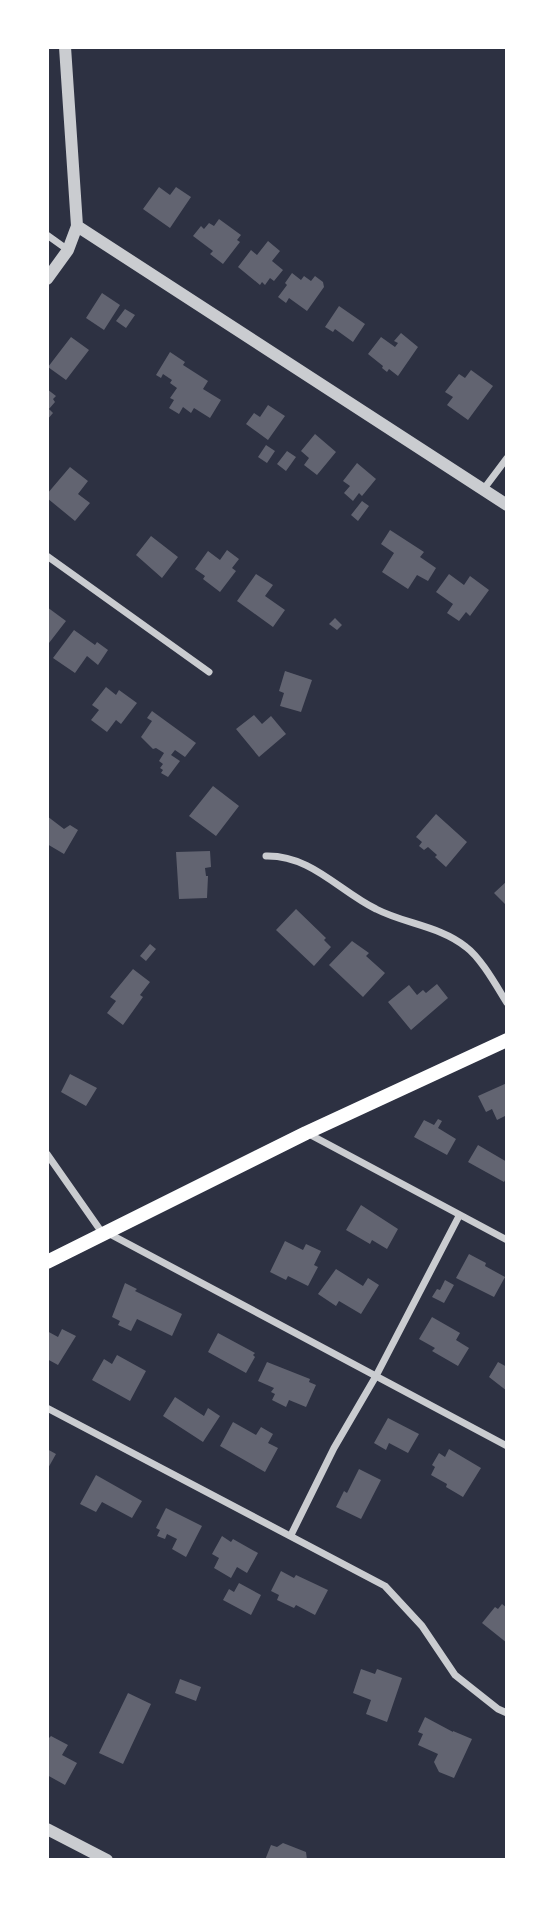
<svg xmlns="http://www.w3.org/2000/svg" width="554" height="1907" font-family="Commissioner,sans-serif">
<style>
.building{fill:#626471}
.lines{fill:none;stroke-linecap:round;stroke-linejoin:round}
.minor{stroke:#caccd0;stroke-width:7}
.tertiary{stroke:#caccd0;stroke-width:12}
.primary{stroke:#fff;stroke-width:14}
</style>
<rect width="100%" height="100%" fill="#2d3142"/>
<path class="building" d="M159,187l11,8 6,-8 15,10 -21,31 -27,-19z
M219,219l22,16 -4,5 3,2 -17,22 -13,-10 3,-3 -20,-15 8,-10 3,3 5,-6 5,3z
M268,241l12,10 -8,10 11,9 -9,11 -4,-3 -5,7 -3,-3 -2,3 -22,-18 13,-17 6,5z
M292,273l9,7 3,-4 7,5 4,-5 8,6 1,5 -17,24 -18,-13 -3,5 -8,-6 9,-12 -2,-2z
M102,293l18,12 -16,25 -18,-12z
M339,306l26,18 -12,18 -18,-13 -2,3 -8,-5z
M125,309l10,6 -9,13 -10,-7z
M401,333l17,14 -20,29 -9,-7 -2,3 -5,-4 1,-2 -15,-12 13,-17 14,10 3,-4 -4,-2z
M71,337l18,13 -23,30 -18,-13z
M170,352l15,10 -2,3 25,16 -5,8 18,11 -11,18 -16,-10 -3,5 -8,-6 -4,7 -10,-6 5,-8 -4,-2 7,-10 -7,-5 2,-3 -9,-6 -2,4 -5,-3z
M471,370l22,16 -25,34 -21,-15 6,-8 -8,-5 14,-18 6,4z
M47,389l9,7 -3,3 2,3 -6,7 4,4 -6,7z
M268,405l17,11 -17,24 -22,-16 8,-11 6,4z
M315,434l21,18 -19,23 -13,-10 5,-7 -8,-7z
M266,445l9,6 -8,12 -9,-6z
M287,451l9,6 -10,14 -9,-7z
M357,463l19,16 -14,17 -3,-3 -6,8 -9,-8 6,-7 -7,-5z
M70,467l18,14 -10,13 12,9 -15,18 -28,-23v-4z
M362,501l7,5 -11,15 -7,-6z
M390,530l34,22 -4,5 16,11 -8,13 -11,-6 -9,14 -26,-17 12,-19 -13,-9z
M151,536l27,21 -16,21 -26,-23z
M227,550l12,9 -7,9 4,3 -16,21 -17,-13 2,-3 -10,-7 13,-18 12,9z
M256,574l17,11 -8,11 20,14 -12,17 -36,-26z
M449,574l15,11 6,-9 19,14 -19,26 -4,-4 -7,9 -12,-8 6,-9 -17,-12z
M47,607l19,14 -17,22 -2,-2z
M335,618l7,7 -5,5 -8,-6z
M74,630l21,15 2,-3 11,8 -10,15 -11,-9 -12,17 -22,-15z
M285,671l27,9 -11,32 -21,-6 4,-13 -5,-2z
M106,687l10,8 3,-5 18,13 -16,21 -5,-4 -9,12 -16,-12 8,-10 -7,-5z
M152,711l44,32 -11,14 -10,-7 -4,5 9,6 -12,16 -7,-4 2,-3 -3,-2 3,-4 -4,-3 5,-8 -8,-5 -3,1 -12,-12 11,-16 -5,-3z
M254,715l8,9 9,-8 15,18 -27,23 -23,-28z
M213,786l26,20 -23,30 -27,-20z
M436,814l31,28 -21,25 -11,-10 2,-2 -9,-8 -4,3 -5,-4 3,-4 -6,-5z
M47,816l17,13 6,-4 8,5 -14,24 -17,-10z
M210,851l1,16 -6,1 1,8h2l-1,22 -28,1 -3,-47z
M507,881v25l-13,-13z
M296,909l30,29 -2,2 7,7 -17,19 -38,-36z
M352,941l17,12 -3,3 19,17 -22,24 -34,-32z
M150,944l6,5 -10,12 -6,-5z
M133,969l17,13 -10,13 3,2 -20,28 -16,-12 9,-12 -6,-4z
M437,984l11,14 -37,32 -23,-28 21,-17 8,10 6,-5 3,3z
M70,1074l27,14 -11,18 -25,-14z
M507,1083v32l-10,5 -5,-11 -6,3 -8,-16z
M438,1119l4,2 -4,7 18,11 -9,16 -33,-18 10,-17 10,5z
M478,1145l29,17v15l-3,5 -36,-20z
M361,1205l37,24 -11,20 -15,-9 -2,4 -24,-14z
M285,1241l18,9 3,-6 15,7 -7,14 4,2 -10,19 -20,-10 -2,4 -16,-8z
M469,1254l17,9 -1,3 20,11 -11,20 -38,-19z
M336,1269l27,17 5,-8 11,7 -18,29 -22,-13 -3,5 -18,-12z
M445,1280l9,5 -10,18 -12,-6 5,-8 3,1z
M125,1283l12,6 -2,2 47,23 -10,22 -35,-17 -6,12 -13,-6 2,-4 -8,-4z
M432,1317l28,16 -4,7 13,8 -11,18 -26,-15 3,-3 -16,-9z
M62,1329l14,7 -18,29 -11,-6v-28l11,6z
M218,1333l37,20 -2,2 2,2 -9,16 -38,-21z
M117,1355l29,16 -16,30 -38,-21 12,-21 8,5z
M267,1362l43,17 -1,3 7,3 -10,22 -17,-7 -3,7 -14,-7 3,-6 -4,-2 3,-4 -16,-7z
M498,1362l9,5v24l-18,-14z
M175,1397l29,19 4,-8 12,8 -17,26 -40,-26z
M388,1418l31,16 -11,19 -19,-10 -3,7 -12,-7z
M233,1422l23,13 5,-8 12,7 -5,9 10,5 -13,24 -45,-26z
M47,1449l9,5 -9,16z
M449,1449l32,19 -18,29 -17,-10 1,-3 -16,-9 4,-8 -3,-2 7,-12 6,4z
M359,1469l22,11 -20,39 -25,-12 8,-16 3,2z
M96,1475l46,26 -10,17 -30,-16 -6,10 -16,-8z
M166,1508l36,18 -16,31 -14,-8 5,-10 -10,-5 -2,5 -8,-3 3,-6 -4,-2z
M222,1536l9,6 2,-3 25,14 -11,20 -10,-6 -6,11 -17,-10 5,-10 -7,-4z
M281,1571l13,7 2,-3 32,15 -13,25 -19,-10 -2,3 -17,-8 2,-5 -8,-4z
M239,1583l22,12 -10,20 -28,-15 6,-11 5,3z
M502,1604l5,4v35l-25,-20 13,-16 3,2z
M361,1669l14,5 2,-5 25,9 -15,44 -21,-8 5,-14 -18,-7z
M180,1679l21,8 -5,14 -21,-8z
M128,1693l23,11 -28,60 -24,-11z
M425,1717l28,15v-1l19,8 -18,39 -15,-6 -5,-10 4,-8 -20,-9 5,-11 -5,-2z
M51,1736l17,9 -6,10 15,8 -12,22 -18,-10v-35z
M283,1843l23,9 1,8h-42l6,-15 6,2z"/>
<g class="lines">
<path class="minor" d="M47,235l21,15
M483,490l24,-32
M47,556l162,116
M266,856c45,-1 73,35 110,53 29,15 64,17 90,38 15,11 31,40 41,56
M307,1133l200,107
M47,1154l56,80
M106,1232l401,214
M47,1408l338,178 37,40 33,49 43,34 9,4
M291,1535l43,-87 42,-72 83,-160"/>
<path class="tertiary" d="M77,226l430,279
M47,279l21,-29 9,-24 -12,-179
M47,1829l60,31"/>
<path class="primary" d="M47,1262l259,-129 201,-93"/>
</g>
<rect width="554" height="1907" fill="none" stroke="#ffffff" stroke-width="98"/>
</svg>
